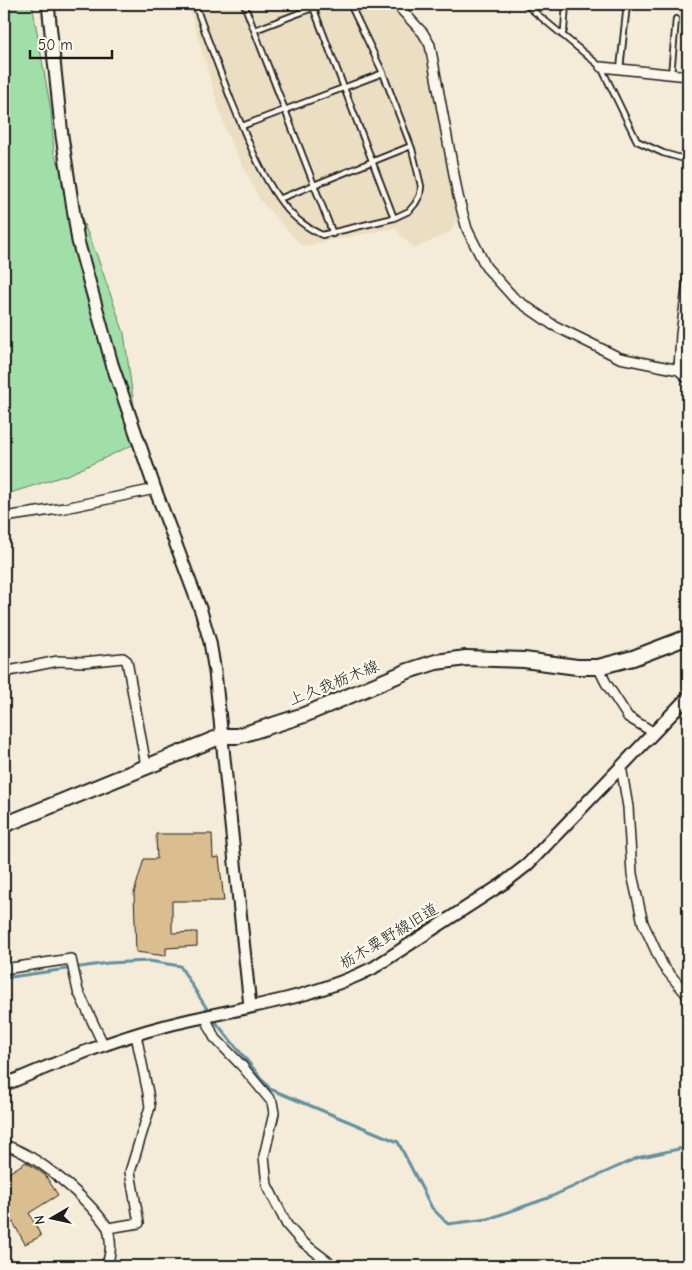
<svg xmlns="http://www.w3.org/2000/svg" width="692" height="1270" font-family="'Comic Neue','Klee One',sans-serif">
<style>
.built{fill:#ecdec3}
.green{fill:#a0dfa8;stroke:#5e7e62}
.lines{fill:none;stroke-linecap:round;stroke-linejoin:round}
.stream{stroke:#648f9f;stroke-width:3}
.building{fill:#dabe8f;stroke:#1c1c1c}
.service-casing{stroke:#1c1c1c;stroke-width:8}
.minor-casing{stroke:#1c1c1c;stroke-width:12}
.tertiary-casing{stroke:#1c1c1c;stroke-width:15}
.secondary-casing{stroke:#1c1c1c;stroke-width:18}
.service{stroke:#fbf7ec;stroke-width:4.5}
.minor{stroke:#fbf7ec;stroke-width:9}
.tertiary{stroke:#fbf7ec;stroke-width:11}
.secondary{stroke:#fbf7ec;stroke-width:14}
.labels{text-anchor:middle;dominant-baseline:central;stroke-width:5;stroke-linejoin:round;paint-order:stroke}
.street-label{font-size:16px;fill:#1c1c1c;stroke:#fbf7ec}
</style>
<rect width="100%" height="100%" fill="#f4ecd9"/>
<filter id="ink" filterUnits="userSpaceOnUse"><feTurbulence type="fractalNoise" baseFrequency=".02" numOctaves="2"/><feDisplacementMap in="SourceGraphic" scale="10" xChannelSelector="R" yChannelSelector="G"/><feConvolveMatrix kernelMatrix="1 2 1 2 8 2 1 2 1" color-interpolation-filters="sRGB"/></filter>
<g filter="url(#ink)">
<path class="built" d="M188,4h203l26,29 9,14 33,169 -9,16 -35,17 -11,-10 -9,-11 -93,18 -42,-46 -34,-68z"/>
<path class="green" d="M4,4h28l19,107 3,42 42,100 28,80 15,109 -69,32 -66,21z"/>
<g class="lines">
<path class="stream" d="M4,978l104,-15 41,-2 31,5 34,54 56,69 128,53 34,66 16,16 40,-5 60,-21 89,-40 51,-11"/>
</g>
<path class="building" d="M156,834h56l1,24 6,-1 5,44h-52v32l25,-1v14l-31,2v8l-30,-4 -2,-59 10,-34h13z
M26,1162l19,13 13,20 -29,18 12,23 -16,8 -12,-22 -2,2 -7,-11v-37z"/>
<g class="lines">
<defs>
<path id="service" d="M195,4c11,32 24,64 36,96 14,33 27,69 48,99 11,16 26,28 43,36l72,-17 15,-7 6,-7 5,-9 1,-9 -9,-37 -29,-76 -33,-69
M244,4l89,230
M525,4l76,63 36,74 26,12 25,7
M313,7l81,211
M255,30l68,-26
M562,35l2,-5 2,-26
M620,69l7,-65
M671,75l5,-56
M242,126l141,-53
M279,199l132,-53"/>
<path id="minor" d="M396,4l27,29 7,12 28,151 9,33 19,38 28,31 39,27 67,33 59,12 9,9
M601,67l87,9
M679,370l2,-36 7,-53
M4,517l61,-9 90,-19
M598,667l8,16 22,34 25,15
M4,672l54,-11 26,1 39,-4 4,3 19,105
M621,766l7,41 4,67 11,49 20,43 25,30
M4,969l67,-10 7,32 26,55
M205,1016l9,21 28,29 30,36 2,11 -10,43 3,29 20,40 14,16 33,25
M4,1145c33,9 84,54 104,83
M106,1266c6,-13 5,-24 2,-38l31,-5 -9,-51 20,-65 -2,-14 -12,-58"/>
<path id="tertiary" d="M48,4l14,132 16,105 34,123 43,125 46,122 9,31 5,30 35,334
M4,1085c52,-22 106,-45 161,-59 69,-18 143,-25 208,-58l131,-85 23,-18 161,-168"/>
<path id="secondary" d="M4,825l218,-89h16l35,-11 31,-10 104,-44 28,-9 30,-4 58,2 53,7h21l35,-9 55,-21"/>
</defs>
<use href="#service" class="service-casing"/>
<use href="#minor" class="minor-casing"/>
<use href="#tertiary" class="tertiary-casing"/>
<use href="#secondary" class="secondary-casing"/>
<use href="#service" class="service"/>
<use href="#minor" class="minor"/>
<use href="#tertiary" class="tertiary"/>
<use href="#secondary" class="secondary"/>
</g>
</g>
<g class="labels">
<g class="street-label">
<text transform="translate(334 683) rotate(-22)">上久我栃木線</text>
<text transform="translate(389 936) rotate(-31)">栃木粟野線旧道</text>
</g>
</g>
<rect width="692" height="1270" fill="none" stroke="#fbf7ec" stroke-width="20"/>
<rect x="10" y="10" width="672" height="1250" fill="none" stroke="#1c1c1c" stroke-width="2" filter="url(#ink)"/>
<g transform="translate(52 1218) rotate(261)" stroke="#fbf7ec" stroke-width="4" paint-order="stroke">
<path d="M0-4L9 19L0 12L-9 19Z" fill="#1c1c1c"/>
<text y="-8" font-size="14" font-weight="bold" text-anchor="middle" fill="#1c1c1c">N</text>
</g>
<path d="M30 50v8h82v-8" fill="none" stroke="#1c1c1c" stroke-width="2.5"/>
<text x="38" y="50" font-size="15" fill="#1c1c1c" stroke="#fbf7ec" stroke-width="4" paint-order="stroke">50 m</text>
</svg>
